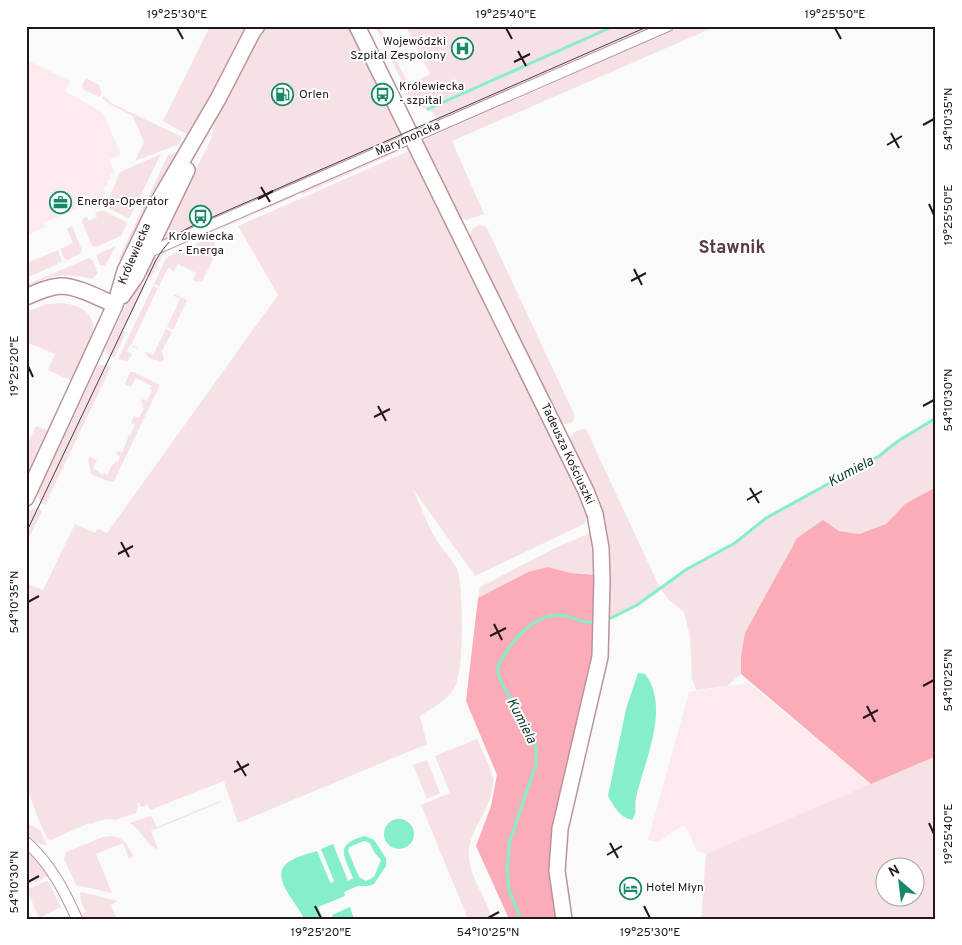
<svg xmlns="http://www.w3.org/2000/svg" width="962" height="945" font-family="Overpass,sans-serif">
<style>
.built{fill:#fdeaec}
.green{fill:#f6e2e5;fill-rule:evenodd}
.forest{fill:#faacb8}
.water{fill:#84efc8;fill-rule:evenodd}
.lines{fill:none;stroke-linecap:round;stroke-linejoin:round}
.stream{stroke:#84efc8;stroke-width:3}
.street-casing{stroke:#b79599;stroke-width:12}
.secondary-casing{stroke:#b79599;stroke-width:18}
.street{stroke:#fff;stroke-width:10}
.secondary{stroke:#fff;stroke-width:15}
.tram{stroke:#4c4143;stroke-width:1}
.ticks{fill:none;stroke:#241719;stroke-width:2}
.labels{text-anchor:middle;dominant-baseline:central;stroke-width:4;stroke-linejoin:round;paint-order:stroke}
.poi-label{font-size:12px;fill:#241719;stroke:#fff;text-anchor:start}
.street-label{font-size:12px;fill:#241719;stroke:#fff}
.water-label{font-size:14px;font-style:italic;fill:#0f4030;stroke:#fff}
.district-label{font-size:18px;font-weight:bold;fill:#5a3c41;stroke:#fff}
.neatline{fill:none;stroke:#241719;stroke-width:2}
.ticks-label{font-size:12px;text-anchor:middle;fill:#241719}
</style>
<rect width="100%" height="100%" fill="#fafafa"/>
<path class="built" d="M27,60l43,21 -5,10 38,22 18,41 -12,6 6,13 -5,1 1,5 -5,2 2,4 -5,3 2,4 -5,11 -8,-2 -48,22 1,4 -19,9z
M749,683l122,101 -165,70 -9,-3 -9,-20 -5,-6 -25,17 -10,-2 41,-148z"/>
<path class="green" d="M210,26h36l-60,124 -63,112 -4,-4 49,-103 17,-6 5,-13 -27,-15z
M264,26h88l30,60 -3,2 2,5 -2,1 3,6 2,-1 18,38 -243,106 52,-104 7,-28 19,-39 18,-27z
M375,26h4l30,59 21,-11 -24,-48h252l-221,95 -4,-8 -11,-6 -6,1 -5,-8z
M682,26h35l-265,115 32,73 -18,6 -8,-3 -35,-69 1,-8z
M86,78l13,7 3,8 -2,4 -16,-7 -2,-5z
M104,96l7,7 71,34 -3,7 -44,17 9,-19 -11,-26 -25,-13 -6,-5z
M396,149h8l-103,46 1,-6z
M409,151l5,6 166,335 9,25 -5,2 3,1 -3,4 -109,52 -62,-87c8,17 14,36 24,52 6,9 15,18 20,28 7,17 7,103 -2,118 -7,13 -23,21 -35,29l7,28 -189,79 -14,-42 -74,29 -2,-5 -7,2 -2,-4h-2l1,4 -2,6 -20,7 -10,-1 -16,5 -1,-1 -38,17 -4,-1 -9,-21 -12,-32v-203l17,7 32,-66 20,9 3,-4 9,4 171,-238 -40,-69z
M161,154l-31,63 -2,1 -20,-10 -2,-3 14,-33z
M291,194l5,2 -76,33 -1,-2z
M102,210l24,12 1,2 -6,12 -25,11 -4,-1 -10,-24 1,-4 3,-1 3,4 8,-4 -2,-4z
M479,225l6,1 2,2 87,186v5l-3,4 -6,1 -7,-4 -89,-181 3,-10z
M72,226l10,24 -2,4 -13,6 -3,-2 -4,-9 13,-6 -6,-14z
M213,236c7,16 -4,30 -10,44 -4,2 -7,2 -10,0l3,-7 -18,-9 -4,7 -6,-3 -9,18 -5,-2 11,-24 4,-4z
M116,246l-11,20 -5,-1 -4,-10z
M58,250l4,12h-4v2l-32,14v-15z
M164,252l-13,26 -8,-4 6,-12z
M89,258l4,3 5,12 -6,6c-30,-7 -38,-4 -66,8v-2z
M137,282l8,4 -22,45 3,1 -12,26 -5,-2 -4,-7z
M153,286l5,2 -27,57 7,3 -1,2 -1,-2 -6,-3 -3,6 5,3 -4,7 -10,-2z
M174,294l13,6 -14,30 -6,-3 13,-28 -6,-3z
M63,303c53,8 23,49 9,78l-24,-11 7,-16 -29,-12v-30l21,-8z
M166,329l6,3 -10,19 2,9 -4,2 -12,-5 -3,-6 8,4z
M98,365h9l4,2 -66,138 -4,-2 -4,-10z
M130,372h4l26,13 -46,96 -4,1 -19,-8 -3,-14 2,-3 7,3 -4,8 10,7 1,-2 3,2 6,-11h1l2,-3 2,1 2,-6 -4,-2 2,-3 4,2 7,-18h1l5,-10 -4,-2 3,-7 5,2 5,-10 -2,-1 1,-4 -2,-1 1,-3 5,2 5,-11 -2,-1 2,-3 -16,-8 -5,9 -6,-3z
M936,418v69l-31,17 -19,20 -27,10 -20,-3 -16,-11 -26,18 -16,29 -40,90v17l-14,12 -31,4 -4,-11 -2,-42 -6,-25 -15,-12 -9,-12 -23,17 -30,14 1,-40 -39,-134c0,-11 6,-16 17,-16l74,159c9,-6 17,-13 26,-18 26,-17 51,-26 73,-48l120,-66 19,-15z
M36,426l13,5 -23,50v-34z
M37,508l5,3 -16,33v-28l3,-5z
M590,533l4,41 -23,-1 -23,-6 -20,5 -50,26 2,-11 75,-39z
M477,739c5,12 13,26 16,39 1,3 0,8 -1,11 -3,24 -23,40 -23,65 0,24 17,42 23,65h-24l-47,-114 29,-12 -15,-37z
M936,753v166h-235l5,-65 228,-97zM884,868h30v30h-30z
M427,760l13,33 -13,6 -14,-34z
M220,801l1,1 -70,29 7,18h-1c-13,-6 -15,-20 -28,-26l22,-7 6,11z
M26,822l14,8 7,15 -11,-2 -10,-7z
M109,836c14,1 18,7 24,20l-4,3 -6,-16 -27,11 16,39 -36,-8 -12,-26 2,-7 37,-15z
M26,849l26,30 -6,-2 -10,5 -10,-2z
M46,881h2l13,26 -22,11 -12,-28z
M82,892l36,9 -7,4 6,14h-35l-2,-4 6,-3 -5,-10 -1,-9z"/>
<path class="forest" d="M936,487v266l-2,4 -63,27 -130,-110v-17l4,-24 52,-95 26,-18 16,11 20,3 27,-10 19,-20z
M548,567l23,6 26,2 -2,73 -20,93 -17,178h-49l-33,-73 15,-40 6,-31 -31,-74 12,-103 50,-26z"/>
<path class="water" d="M638,673l7,1c26,34 -1,87 -9,124 -2,10 2,13 -4,22 -13,-3 -18,-14 -24,-24l18,-87z
M384 834a15 15 0 1 1 30 0a15 15 0 1 1-30 0Z
M365,836l9,4 12,18v8l-12,18 -6,2h-10l-14,6 1,4 -27,11 5,12h-19c-6,-16 -35,-41 -17,-56 8,-6 20,-9 30,-12l13,31 2,1 2,-2 -13,-32 12,-5 15,37 5,-3c-9,-23 -19,-34 12,-42zM364,841l6,2 4,9 7,8 -7,17 -8,4 -7,-4 -11,-26 1,-4z
M350,907l4,12h-20l-2,-4z"/>
<g class="lines">
<path class="stream" d="M428,109l186,-83
M611,618l26,-13 50,-36 48,-26 31,-25 113,-62 19,-15 38,-23
M521,919l-12,-29 -2,-23 3,-27 26,-76v-14l-3,-12 -32,-56c-2,-6 -4,-10 -3,-15 2,-7 7,-12 10,-18 12,-17 28,-33 50,-34 14,-1 20,9 34,7"/>
<defs>
<path id="street" d="M147,253l521,-227
M26,842c24,21 38,48 51,77"/>
<path id="secondary" d="M357,26l229,465 9,23 6,34 1,33 -2,76 -40,172 -3,42 7,48
M122,296l14,-20 51,-106
M26,297c11,-5 22,-10 34,-11 18,0 39,12 55,19
M26,498l89,-193 10,-34 33,-69 60,-103 35,-68 4,-5"/>
</defs>
<use href="#street" class="street-casing"/>
<use href="#secondary" class="secondary-casing"/>
<use href="#street" class="street"/>
<use href="#secondary" class="secondary"/>
<path class="tram" d="M26,533l130,-273c9,-15 18,-25 34,-33l459,-201"/>
</g>
<path class="ticks" d="M177,28l6,11M506,28l6,11M835,28l6,11M518,51l8,15M514,62l16,-8M923,125l11,-6M891,133l8,15M887,145l15,-9M261,187l9,15M258,199l15,-8M929,204l5,11M634,269l8,16M631,281l15,-8M28,366l5,11M378,406l8,15M923,406l11,-6M374,417l16,-8M750,488l9,15M747,500l15,-9M121,542l8,15M118,554l15,-8M28,602l11,-6M494,624l8,16M490,636l16,-8M923,686l11,-6M867,706l8,16M863,718l15,-8M237,761l9,15M234,772l15,-8M929,823l5,11M610,843l8,15M607,855l15,-9M28,882l11,-6M315,906l6,12M644,906l6,12M488,918l11,-6"/>
<defs>
<symbol id="hospital-ring" viewBox="-11 -11 22 22"><circle r="9.5" fill="#fff" stroke="#178968" stroke-width="1.5"/><path d="M-5-5h3v3.5h4V-5h3V5h-3V1.5h-4V5h-3Z" fill="#178968"/></symbol>
<symbol id="bus-ring" viewBox="-11 -11 22 22"><circle r="9.5" fill="#fff" stroke="#178968" stroke-width="1.5"/><path d="M-5-6H5V4H4V6H2V4H-2V6H-4V4H-5ZM-3.5-4V0h7V-4ZM-3.5 1.2v1.5H-2V1.2ZM2 1.2v1.5H3.5V1.2Z" fill="#178968"/></symbol>
<symbol id="fuel-ring" viewBox="-11 -11 22 22"><circle r="9.5" fill="#fff" stroke="#178968" stroke-width="1.5"/><path d="M-5.5-6h7V0h2V4h1.3V-2.5L3-4.5l.8-.8L6-3V5H2.5V1h-1V6h-7ZM-4.2-4.7v3.2H.2V-4.7Z" fill="#178968"/></symbol>
<symbol id="office-ring" viewBox="-11 -11 22 22"><circle r="9.5" fill="#fff" stroke="#178968" stroke-width="1.5"/><path d="M-6-3h4V-5.5h4V-3h4V5H-6ZM-1-4.5V-3h2v-1.5ZM-6 0V1H6V0Z" fill="#178968"/></symbol>
<symbol id="hotel-ring" viewBox="-11 -11 22 22"><circle r="9.5" fill="#fff" stroke="#178968" stroke-width="1.5"/><path d="M-6-4.5h1.5V1H6V5H4.5V3h-9V5H-6ZM-4 0a1.8 1.8 0 1 1 3.6 0ZM.5 0V-2.5h3Q6-2.5 6 0Z" fill="#178968"/></symbol>
</defs>
<g fill-rule="evenodd">
<use href="#hospital-ring" x="450" y="36" width="25" height="25"/>
<use href="#bus-ring" x="370" y="82" width="25" height="25"/>
<use href="#fuel-ring" x="270" y="82" width="25" height="25"/>
<use href="#office-ring" x="48" y="190" width="25" height="25"/>
<use href="#bus-ring" x="188" y="204" width="25" height="25"/>
<use href="#hotel-ring" x="618" y="876" width="25" height="25"/>
</g>
<g class="labels">
<g class="poi-label">
<text x="446" y="42" text-anchor="end">Wojewódzki<tspan x="446" dy="14">Szpital Zespolony</tspan></text>
<text x="399" y="87">Królewiecka<tspan x="399" dy="14">- szpital</tspan></text>
<text x="299" y="95">Orlen</text>
<text x="77" y="202">Energa-Operator</text>
<text x="201" y="237" text-anchor="middle">Królewiecka<tspan x="201" dy="14">- Energa</tspan></text>
<text x="646" y="888">Hotel Młyn</text>
</g>
<g class="street-label">
<text transform="translate(408 139) rotate(-24)">Marymoncka</text>
<text transform="translate(135 254) rotate(-67)">Królewiecka</text>
<text transform="translate(567 454) rotate(65)">Tadeusza Kościuszki</text>
</g>
<g class="water-label">
<text transform="translate(851 472) rotate(-28)">Kumiela</text>
<text transform="translate(521 721) rotate(63)">Kumiela</text>
</g>
<g class="district-label">
<text x="732" y="248">Stawnik</text>
</g>
</g>
<rect width="962" height="945" fill="none" stroke="#ffffff" stroke-width="55"/>
<g transform="translate(900 882) rotate(332)"><circle r="24" fill="#ffffff" stroke="#a7a2a3"/>
<path d="M0-4L9 19L0 12L-9 19Z" fill="#178968"/>
<text y="-8" font-size="14" font-weight="bold" text-anchor="middle" fill="#241719">N</text>
</g>
<rect x="28" y="28" width="906" height="890" class="neatline"/>
<g class="ticks-label">
<text x="177" y="18">19°25'30"E</text>
<text x="506" y="18">19°25'40"E</text>
<text x="835" y="18">19°25'50"E</text>
<text transform="translate(948 119) rotate(-90)" y="4">54°10'35"N</text>
<text transform="translate(948 215) rotate(-90)" y="4">19°25'50"E</text>
<text transform="translate(14 366) rotate(-90)" y="4">19°25'20"E</text>
<text transform="translate(948 400) rotate(-90)" y="4">54°10'30"N</text>
<text transform="translate(14 602) rotate(-90)" y="4">54°10'35"N</text>
<text transform="translate(948 680) rotate(-90)" y="4">54°10'25"N</text>
<text transform="translate(948 834) rotate(-90)" y="4">19°25'40"E</text>
<text transform="translate(14 882) rotate(-90)" y="4">54°10'30"N</text>
<text x="321" y="936">19°25'20"E</text>
<text x="488" y="936">54°10'25"N</text>
<text x="650" y="936">19°25'30"E</text>
</g>
</svg>
